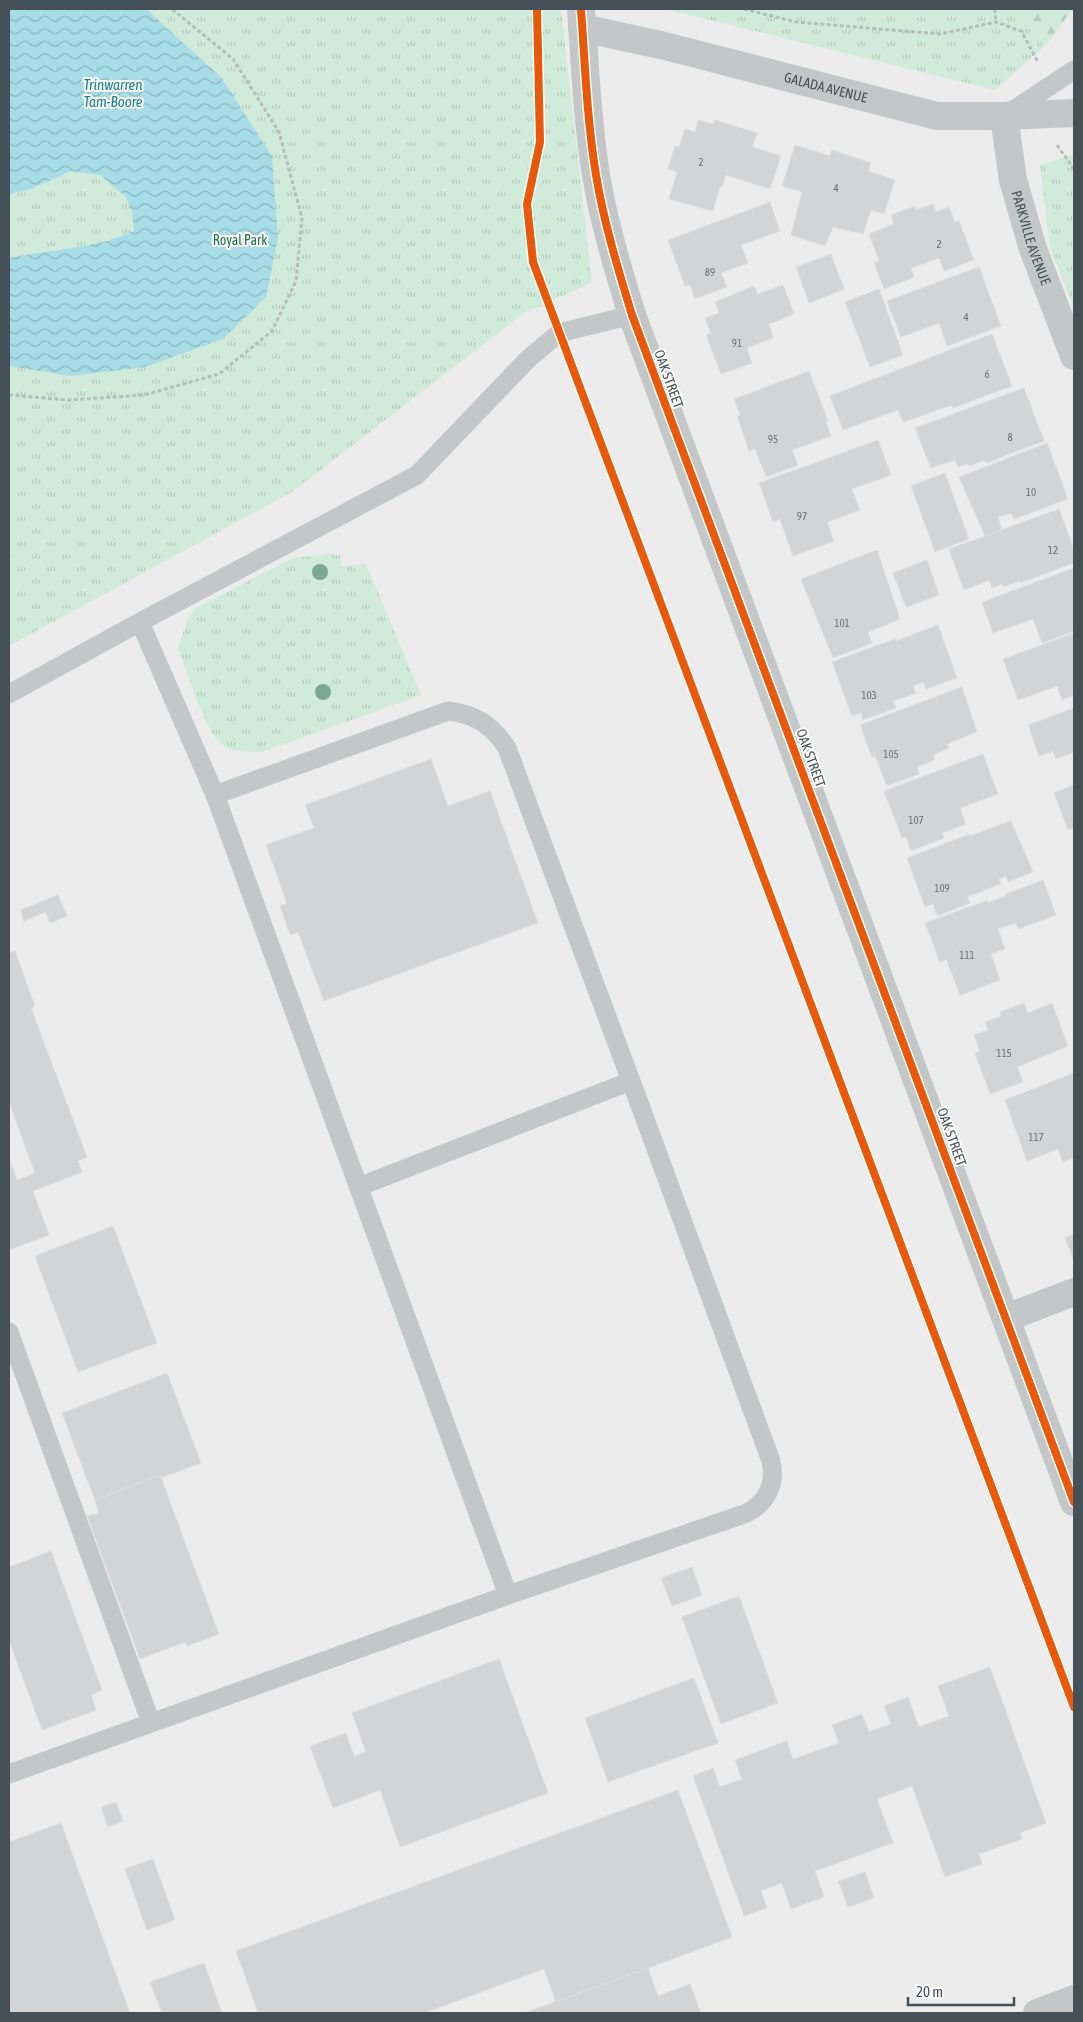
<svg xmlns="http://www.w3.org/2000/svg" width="1083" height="2022" font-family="'Asap Condensed',sans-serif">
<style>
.grass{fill:url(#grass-tufts)}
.forest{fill:url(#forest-firs)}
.water{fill:url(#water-waves)}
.building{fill:#d3d4d5;stroke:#dededf}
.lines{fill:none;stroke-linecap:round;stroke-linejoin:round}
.path{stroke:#b3bfbb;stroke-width:3;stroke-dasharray:4 2.5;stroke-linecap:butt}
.service{stroke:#c3c7c8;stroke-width:19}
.minor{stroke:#c3c7c8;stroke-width:28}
.tertiary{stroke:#c3c7c8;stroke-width:28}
.cycleway-casing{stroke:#fff;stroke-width:11}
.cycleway{stroke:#e8590c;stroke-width:8}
.tree{fill:#7aa98f}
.labels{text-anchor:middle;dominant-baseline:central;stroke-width:4;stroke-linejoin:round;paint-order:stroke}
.number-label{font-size:11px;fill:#6a7278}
.street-label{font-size:14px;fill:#455057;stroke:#fff}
.park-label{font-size:14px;fill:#1b7343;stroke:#fff}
.water-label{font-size:15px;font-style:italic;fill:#148095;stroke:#fff}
</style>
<defs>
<pattern id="grass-tufts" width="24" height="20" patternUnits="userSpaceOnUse" patternTransform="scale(1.25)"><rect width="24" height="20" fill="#d1ebda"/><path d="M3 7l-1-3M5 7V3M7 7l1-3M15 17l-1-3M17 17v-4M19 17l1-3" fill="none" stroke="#b5cbbd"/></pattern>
<pattern id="forest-firs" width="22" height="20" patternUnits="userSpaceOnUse" patternTransform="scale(1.25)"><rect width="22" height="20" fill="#d1ebda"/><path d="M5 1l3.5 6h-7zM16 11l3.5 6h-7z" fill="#b5cbbd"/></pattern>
<pattern id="water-waves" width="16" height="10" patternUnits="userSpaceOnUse" patternTransform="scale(1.25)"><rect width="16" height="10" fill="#a8dde8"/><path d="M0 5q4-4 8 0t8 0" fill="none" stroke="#8bb6bf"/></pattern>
</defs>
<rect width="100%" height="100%" fill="#edecec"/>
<path class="grass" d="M9,9h552l31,274 -44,19 1,3 -21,5 -236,182 -283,154z
M665,9h408l-29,38 -49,43z
M1074,154v154l-24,-60 -10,-83z
M328,554l12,1 1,11 25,-2 55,131 -159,57c-12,0 -27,0 -38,-6 -19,-12 -37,-76 -46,-98l10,-30 6,-9 99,-51z"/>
<path class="forest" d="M881,9h127l-73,6z
M1020,9h53l-29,38z"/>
<path class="water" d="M9,9h137l75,68 51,79 6,82 -12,59 -43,42 -78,28 -75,9 -61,-10v-108c42,-9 86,-9 125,-27l-2,-19 -6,-15 -26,-22 -29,-4 -40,18 -22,5z"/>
<path class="building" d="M698,120l15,4 2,-4 42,13 -5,14 29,9 -11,33 -44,-14 -4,12 -2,-1 -7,25 -44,-12 8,-27 -9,-3 7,-23 4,1 6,-18 10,3z
M795,145l35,11 2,-6 39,13 -3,8 27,9 -11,34 -13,-4 -8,24 -30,-7 -8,19 -34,-11 11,-43 -20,-6z
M770,202l10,29 -39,14 7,18 -27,10 6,14 -32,12 -5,-14 -5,1 -17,-46z
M933,204l3,8 13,-5 6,15 4,-1 15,39 -30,11 -5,-13 -28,10 3,9 -30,12 -10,-26 5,-2 -10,-27 25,-10 -3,-9 24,-9 1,4z
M831,254l13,35 -35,14 -13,-36z
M979,267l22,59 -54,20 -8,-23 -38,14 -14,-36z
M783,285l11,29 -25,10 4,14 -26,10 5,15 -31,11 -15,-39 5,-2 -6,-15 14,-5 -4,-11 39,-16 4,8z
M879,289l24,66 -33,12 -25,-65z
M992,334l20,52 -59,22 -1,-3 -49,17 -5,-12 -55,20 -13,-34z
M809,371l19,50 -2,1 5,14 -39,14 6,15 -32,12 -11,-28 -6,2 -12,-35 3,-1 -6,-16z
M1024,388l20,53 -58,22 -1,-3 -16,6 -1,-2 -10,3 -3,-7 -24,8 -16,-40z
M878,440l13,35 -39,14 8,21 -33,12 7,19 -41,15 -13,-37 -7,3 -14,-39z
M1047,443l21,56 -54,20 -3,-6 -13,4 4,13 -17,6 -26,-59z
M945,473l24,66 -34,13 -24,-66z
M1059,509l15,41v13l-54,20v-2l-17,6 -1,-3 -10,4 -3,-8 -25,10 -15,-41z
M877,550l23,69 -32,13 4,11 -39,15 -32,-79z
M927,560l12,35 -33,12 -13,-34z
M1074,568v63l-32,12 -9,-24 -40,14 -11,-31z
M938,625l19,53 -31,11 -3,-7 -10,4 3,7 -23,8 3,7 -33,12 -2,-7 -9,3 -20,-54 63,-23 1,2z
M1074,633v62l-12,5 -5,-14 -39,14 -15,-41z
M962,687l15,45 -30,12 2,4 -16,7 2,5 -18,7 2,7 -32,12 -12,-30 -3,1 -12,-32z
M1074,708v46v-2l-18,7 -3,-8 -14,5 -11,-31z
M983,754l15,40 -38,14 6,16 -24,9 2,5 -33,13 -5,-14 -4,1 -18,-47z
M431,759l17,47 42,-15 48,132 -214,78 -26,-69 -8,3 -10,-29 7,-3 -21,-58 48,-17 -9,-23z
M1074,785v43l-6,2 -14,-37z
M1011,821l22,51 -25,10 -2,-6 -7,3 2,5 -34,13 3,6 -33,13 -4,-12 -8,3 -18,-49 63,-24v2z
M1043,880l13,35 -38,14 -2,-6 -18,6 7,20 -14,5 9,26 -40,15 -14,-36 -6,3 -15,-39 63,-23v3l18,-7v-2z
M58,895l9,21 -17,7 -4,-11 -22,9 -4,-11z
M15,951l20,55 -4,2 56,149 -9,4 4,11 -49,19 16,44 -40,15v-92l8,22 18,-7 -26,-71v-149z
M1024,1003l4,10 24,-10 16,43 -51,21 6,15 -33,12 -15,-41 5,-2 -6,-16 14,-5 -3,-8 16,-6 -1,-4z
M1074,1073v85l-11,4 -5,-13 -31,12 -22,-61z
M113,1226l44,117 -79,29 -43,-116z
M1074,1234v27l-9,-23z
M167,1373l34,90 -41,15v-3l-65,25 -33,-87z
M160,1475l59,159 -32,12 -2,-4 -45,17 -53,-143 12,-3 -4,-13z
M51,1551l51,139 -11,5 5,15 -54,20 -33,-90v-73z
M692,1567l10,28 -30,11 -11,-28z
M739,1596l39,107 -57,21 -39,-107z
M499,1659l49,134 -148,54 -20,-57 -47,18 -23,-62 36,-13 8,23 12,-4 -14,-39z
M990,1667l56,156 -26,10 2,6 -43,15 3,10 -37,13 -33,-91 -35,13 16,44 -78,28 9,26 -33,12 -9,-26 -21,8 6,17 -23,8 -51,-140 20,-8 7,19 22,-8 -7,-19 52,-19 6,18 46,-16 -7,-18 30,-11 7,18 22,-8 -7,-18 24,-9 11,30 30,-11 -11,-30z
M694,1678l24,65 -110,39 -23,-64z
M678,1790l54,147 -176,65 -12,-33 -120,44h-166l-22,-62z
M116,1802l7,19 -15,6 -7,-20z
M61,1823l69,190h-121v-171z
M153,1859l22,61 -28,10 -22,-61z
M865,1872l9,26 -26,9 -10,-26z
M204,1963l18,50h-60l-12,-31z
M648,1968l10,28 32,-12 11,29h-177z"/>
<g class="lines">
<path class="path" d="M744,9l52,13 144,12 56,-12 25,9 17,31
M995,9l1,13
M1057,145l17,24
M9,395l59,5 76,-5 75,-21 53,-43 24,-50 6,-63 -23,-86 -46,-73 -61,-50"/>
<path class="service" d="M1006,115l68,-45
M140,622l75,173 293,800
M9,694l131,-72 277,-147 111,-116 31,-26 73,-18
M358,1187l273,-106
M9,1332l142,391
M9,1774l499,-179 239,-82c20,-11 29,-29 24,-52 -46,-127 -94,-253 -140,-380 -41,-111 -82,-222 -124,-333 -15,-23 -32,-34 -59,-37l-233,84"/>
<g class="minor">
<path id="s1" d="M582,28l83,18 272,70h67l70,-3"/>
<path id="s2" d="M1004,116l9,64 20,69 41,107"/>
<path d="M1006,1318l68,-26"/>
<path d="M1037,2013l37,-14"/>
</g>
<path class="tertiary" d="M581,9c4,55 6,111 15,166 8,48 22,94 36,140l442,1187"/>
<defs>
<path id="cycleway" d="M537,9l3,133 -13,62 6,58 541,1445
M581,9c4,55 6,111 15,166 8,48 22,94 36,140l442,1187"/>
</defs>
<use href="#cycleway" class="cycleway-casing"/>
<use href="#cycleway" class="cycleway"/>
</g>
<g class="tree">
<circle cx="320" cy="572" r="8"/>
<circle cx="323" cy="692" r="8"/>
</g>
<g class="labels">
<g class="number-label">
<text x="701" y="162">2</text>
<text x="836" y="188">4</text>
<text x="939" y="244">2</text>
<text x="710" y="272">89</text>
<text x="966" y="317">4</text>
<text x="737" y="343">91</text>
<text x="987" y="374">6</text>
<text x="1010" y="437">8</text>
<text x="773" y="439">95</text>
<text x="1031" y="492">10</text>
<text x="802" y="516">97</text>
<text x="1053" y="550">12</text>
<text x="842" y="623">101</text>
<text x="869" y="695">103</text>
<text x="891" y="754">105</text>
<text x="916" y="820">107</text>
<text x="942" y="888">109</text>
<text x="967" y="955">111</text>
<text x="1004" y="1053">115</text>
<text x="1036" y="1137">117</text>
</g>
<g class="street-label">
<text stroke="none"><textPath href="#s1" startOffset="251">GALADA AVENUE</textPath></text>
<text stroke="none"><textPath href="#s2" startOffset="125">PARKVILLE AVENUE</textPath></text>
<text transform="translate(669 379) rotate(70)">OAK STREET</text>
<text transform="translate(811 758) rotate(70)">OAK STREET</text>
<text transform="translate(952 1137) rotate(70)">OAK STREET</text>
</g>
<g class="park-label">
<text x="240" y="240">Royal Park</text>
</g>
<g class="water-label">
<text x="113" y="84">Trinwarren<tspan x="113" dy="17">Tam-Boore</tspan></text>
</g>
</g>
<rect width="1083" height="2022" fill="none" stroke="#455057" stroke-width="20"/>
<path d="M908 1997v8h106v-8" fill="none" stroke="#455057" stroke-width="2.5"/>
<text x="916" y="1997" font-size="15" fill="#455057" stroke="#ffffff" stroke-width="4" paint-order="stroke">20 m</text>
</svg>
